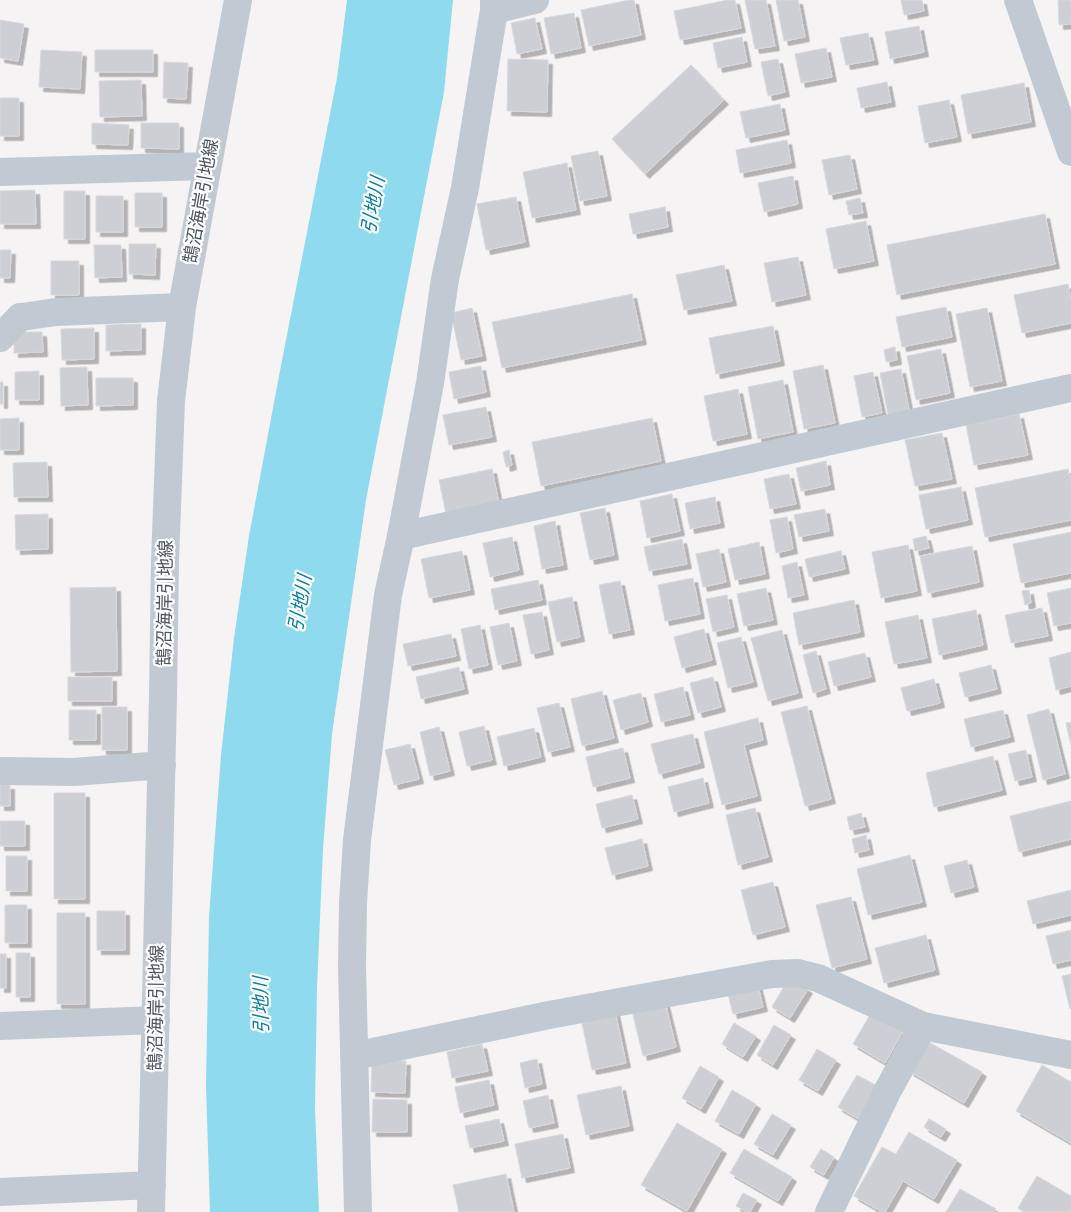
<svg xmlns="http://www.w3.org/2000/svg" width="1071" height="1212" font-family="Helvetica,'Noto Sans JP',sans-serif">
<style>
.water{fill:#90daee}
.building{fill:#cdcfd5;stroke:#d7d9de;filter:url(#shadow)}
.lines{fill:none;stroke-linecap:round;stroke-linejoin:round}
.minor{stroke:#c1cad2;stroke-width:28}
.labels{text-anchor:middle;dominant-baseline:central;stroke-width:4.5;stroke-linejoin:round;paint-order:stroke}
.street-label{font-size:18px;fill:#4a5661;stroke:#fff}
.water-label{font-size:19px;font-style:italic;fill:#0c7c9b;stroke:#fff}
</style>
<defs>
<filter id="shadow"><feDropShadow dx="4.5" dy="4.5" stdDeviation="0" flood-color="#0004"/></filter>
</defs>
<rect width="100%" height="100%" fill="#f5f3f3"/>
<path class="water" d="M347,0h106l-9,92 -78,408 -34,234 -9,115 -6,138 -2,121 4,104h-109l-4,-126 3,-169 12,-162 13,-117 15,-102 30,-160 58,-298z"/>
<path class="building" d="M629,0h5l7,35 -52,11 -8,-36z
M728,0h7l6,28 -61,12 -6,-29z
M745,0h21l9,46 -20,3z
M776,0h22l7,37 -21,4z
M901,0h21l2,11 -20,4z
M1058,0h13v24l-12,1z
M574,13l7,35 -30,6 -7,-36z
M535,18l7,31 -25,5 -6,-31z
M0,20l24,4 -6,37 -18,-3z
M919,26l5,26 -34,7 -5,-27z
M868,33l6,27 -28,5 -6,-27z
M742,37l5,25 -29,6 -5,-25z
M826,48l6,29 -31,6 -6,-29z
M41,50l41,2 -2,37 -41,-2z
M95,50h58v22h-58z
M508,59l40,1 -1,52 -40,-1z
M778,59l7,33 -17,4 -7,-34z
M164,62l24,1 -2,36 -23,-1z
M691,65l33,35 -79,74 -33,-35z
M141,80l1,36 -42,1 -1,-36z
M887,82l4,20 -30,6 -4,-20z
M1024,83l7,39 -63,12 -7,-39z
M0,98h19v38h-19z
M949,100l8,37 -32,6 -7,-37z
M780,104l5,26 -39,8 -6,-26z
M92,123l37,2 -1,20 -36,-1z
M141,123h38v26l-38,-1z
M787,140l4,23 -51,10 -4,-23z
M598,151l9,45 -27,5 -9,-45z
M850,155l7,34 -28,6 -7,-35z
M567,163l9,47 -44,8 -9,-46z
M793,176l5,28 -34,8 -6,-29z
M35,190l1,34h-36v-33z
M64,191h21v48h-21z
M135,193h27v34h-27z
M96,196h27v36h-27z
M516,197l9,45 -39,8 -9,-46z
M860,198l3,15 -14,2 -3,-14z
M665,207l3,20 -35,7 -4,-20z
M1045,214l10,50 -158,31 -10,-50z
M866,221l8,40 -40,8 -8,-40z
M129,244h27l-1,31 -26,-1z
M94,245h27l1,32 -27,1z
M0,250h11l-1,28h-10z
M798,257l8,38 -34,7 -8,-39z
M51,261h28v34h-28z
M724,265l8,36 -48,9 -8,-35z
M1068,284l3,16v23l-49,10 -8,-38z
M632,294l10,46 -140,28 -10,-46z
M946,307l6,30 -50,10 -6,-30z
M472,308l10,48 -21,4 -10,-47z
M987,308l15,73 -32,6 -14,-73z
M141,324v26l-35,1v-26z
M773,326l7,35 -64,13 -7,-36z
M94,328v31l-32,1 -1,-31z
M14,332h28l1,20 -29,1z
M895,347l2,13 -11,2 -2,-12z
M941,349l9,44 -34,7 -9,-44z
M823,365l12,58 -31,6 -11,-58z
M481,366l5,26 -32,7 -5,-27z
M87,367l1,38 -27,1 -1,-38z
M901,369l9,46 -21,4 -9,-46z
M39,371v29h-24v-28z
M873,372l9,41 -20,4 -8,-41z
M96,378h37v27l-37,1z
M783,380l10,52 -35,7 -10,-52z
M0,382h3v22h-3z
M738,389l9,45 -34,7 -9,-45z
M486,407l6,30 -43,8 -6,-30z
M1019,414l9,41 -54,10 -8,-40z
M19,418v32h-19v-31z
M652,418l9,43 -120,25 -9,-44z
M942,433l10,46 -37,7 -10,-46z
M509,450l3,15 -6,2 -3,-15z
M826,461l4,24 -29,6 -5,-23z
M47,462l1,35h-34l-1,-34z
M492,469l7,35 -53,10 -7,-34z
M1068,469l3,14v37l-86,17 -10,-49z
M789,474l7,30 -26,5 -6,-30z
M961,487l7,33 -42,9 -7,-34z
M672,494l8,37 -33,7 -7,-37z
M715,497l5,26 -30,6 -5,-26z
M605,508l9,47 -24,5 -10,-47z
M825,509l4,22 -30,6 -5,-22z
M48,514v35l-32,1 -1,-35z
M787,517l6,32 -17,4 -6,-33z
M555,521l8,44 -21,4 -8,-43z
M1071,532v41l-50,10 -8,-39z
M926,536l3,12 -14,3 -2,-12z
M512,537l7,33 -29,7 -7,-34z
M682,539l5,25 -38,7 -5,-24z
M759,542l6,32 -30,6 -7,-31z
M908,545l9,46 -36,7 -9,-46z
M972,546l7,36 -51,11 -8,-37z
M719,549l7,33 -23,5 -7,-33z
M462,551l8,39 -41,8 -8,-39z
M841,551l4,18 -36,8 -4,-18z
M797,562l7,33 -16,3 -6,-32z
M693,578l7,36 -35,7 -7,-36z
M538,580l4,20 -47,10 -4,-21z
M620,581l10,49 -21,4 -10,-49z
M116,587l1,84 -46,1 -1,-84z
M766,588l7,32 -29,6 -7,-32z
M1071,588v35l-17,3 -7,-33z
M1029,590l2,13 -6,2 -3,-14z
M727,595l7,32 -21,5 -7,-33z
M572,597l8,40 -23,5 -9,-40z
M854,600l6,32 -61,13 -6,-32z
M1042,608l6,28 -37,7 -6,-28z
M976,610l7,35 -44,10 -7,-36z
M542,612l7,38 -18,4 -8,-39z
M918,615l9,43 -33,6 -9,-42z
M509,623l8,38 -19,4 -8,-38z
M480,625l8,40 -19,4 -8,-40z
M704,629l8,31 -30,8 -8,-31z
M782,630l16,63 -30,8 -17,-63z
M451,634l5,22 -48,10 -5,-22z
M741,637l12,45 -25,6 -11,-45z
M816,651l10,38 -13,4 -10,-38z
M1071,652v34l-15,4 -7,-32z
M865,653l6,24 -37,9 -6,-24z
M991,665l6,24 -32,8 -6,-24z
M459,667l5,22 -43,10 -5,-22z
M68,677h44v24h-44z
M713,677l8,30 -23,6 -8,-30z
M934,679l6,24 -33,8 -6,-23z
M683,687l7,28 -29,7 -7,-28z
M602,691l12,47 -32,8 -11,-47z
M641,693l7,29 -27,8 -8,-30z
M559,703l11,44 -22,5 -11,-44z
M807,706l24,93 -26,7 -24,-94z
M102,707h25v43h-25z
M1049,709l16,65 -22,6 -16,-65z
M69,710h27v30h-27z
M1003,710l7,27 -39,10 -7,-28z
M758,718l5,22 -19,5 13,51 -35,9 -18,-73z
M1071,722v23l-5,-22z
M484,726l8,34 -25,6 -8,-34z
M439,727l11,44 -20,5 -10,-44z
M534,728l7,29 -37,9 -7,-29z
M693,734l7,29 -41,11 -8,-30z
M410,744l9,35 -25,6 -9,-35z
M623,748l7,30 -37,9 -7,-30z
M1026,750l6,27 -17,4 -7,-27z
M993,756l9,34 -68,17 -8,-34z
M703,778l6,25 -35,9 -6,-25z
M0,785h10v21h-10z
M54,793h31v106h-31z
M632,795l6,24 -36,9 -6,-24z
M1071,801v38l-52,13 -9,-36z
M755,808l13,49 -30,8 -12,-50z
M861,813l4,14 -15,3 -3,-13z
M0,821h25v25h-25z
M866,835l3,15 -14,3 -3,-14z
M642,839l6,27 -36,9 -7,-27z
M910,855l12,47 -54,13 -11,-46z
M6,856h21v35h-21z
M967,860l7,27 -23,6 -7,-27z
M773,882l12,45 -32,8 -12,-45z
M1071,890v25l-38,9 -6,-23z
M851,897l16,62 -35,9 -16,-63z
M5,905h22v38h-22z
M97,911h28v39h-28z
M57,913h28v91h-28z
M1071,930v30l-18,4 -7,-28z
M926,935l9,35 -51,13 -9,-35z
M16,953h14v44h-14z
M0,954h6v34h-6z
M1071,974v35h-1l-8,-33z
M789,978l19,11 -18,29 -18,-11z
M757,982l6,25 -30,7 -6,-24z
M664,998l12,49 -33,9 -12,-49z
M615,1011l11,52 -34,7 -11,-51z
M871,1013l32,18 -18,32 -32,-19z
M734,1023l22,13 -13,21 -21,-13z
M774,1025l17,10 -18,30 -16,-10z
M927,1041l55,31 -18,31 -55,-32z
M482,1044l6,27 -36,7 -5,-26z
M817,1049l19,11 -18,31 -19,-11z
M537,1059l5,25 -17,4 -5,-25z
M372,1060l34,1 -1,32 -34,-1z
M1042,1065l29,17v61l-55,-32z
M700,1066l19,11 -18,32 -19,-11z
M857,1075l22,12 -19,33 -22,-13z
M489,1080l5,25 -34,8 -5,-26z
M621,1086l8,40 -43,9 -9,-40z
M732,1090l24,14 -17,30 -24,-13z
M548,1095l6,28 -25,5 -6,-27z
M373,1099l34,1v32h-35z
M772,1114l19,11 -18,30 -19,-11z
M499,1119l5,22 -34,7 -5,-22z
M929,1119l17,10 -5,8 -17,-10z
M677,1123l45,26 -35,62 -46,-26z
M909,1132l48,28 -23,39 -31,-18 -18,31h-3l-28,-16 28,-49 14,7z
M563,1134l7,34 -48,10 -7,-34z
M744,1149l48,28 -14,24 -48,-28z
M821,1149l13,8 -10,18 -14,-8z
M506,1174l8,38h-55l-6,-27z
M1037,1176l34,20v16h-47l-6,-4z
M960,1189l36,20 -2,3h-48z
M743,1193l14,7 -7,12h-3l-11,-6z"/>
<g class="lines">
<path class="minor" d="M1018,0l53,152
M494,10l41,-10
M0,172l207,-6
M0,338l20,-21h2l34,-5 126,-5
M401,536l670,-148
M0,771l74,1 88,-7
M0,1026l156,-6
M354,1056l195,-41 223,-41 26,-1 20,5 105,48 148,29
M0,1192l152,-7
M151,1212l12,-515 2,-136 6,-160 11,-94 56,-307
M358,1212l-6,-246 1,-63 4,-63 31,-245 13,-59 29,-153 15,-104 20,-91 29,-178v-10
M829,1212l59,-122 35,-64"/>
</g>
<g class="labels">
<g class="street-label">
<text transform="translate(201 201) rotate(-80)">鵠沼海岸引地線</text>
<text transform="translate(165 603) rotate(-89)">鵠沼海岸引地線</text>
<text transform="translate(156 1008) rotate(-89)">鵠沼海岸引地線</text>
</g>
<g class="water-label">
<text transform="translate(373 205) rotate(-80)">引地川</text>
<text transform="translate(300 603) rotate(-80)">引地川</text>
<text transform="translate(261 1005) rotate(-91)">引地川</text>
</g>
</g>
</svg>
